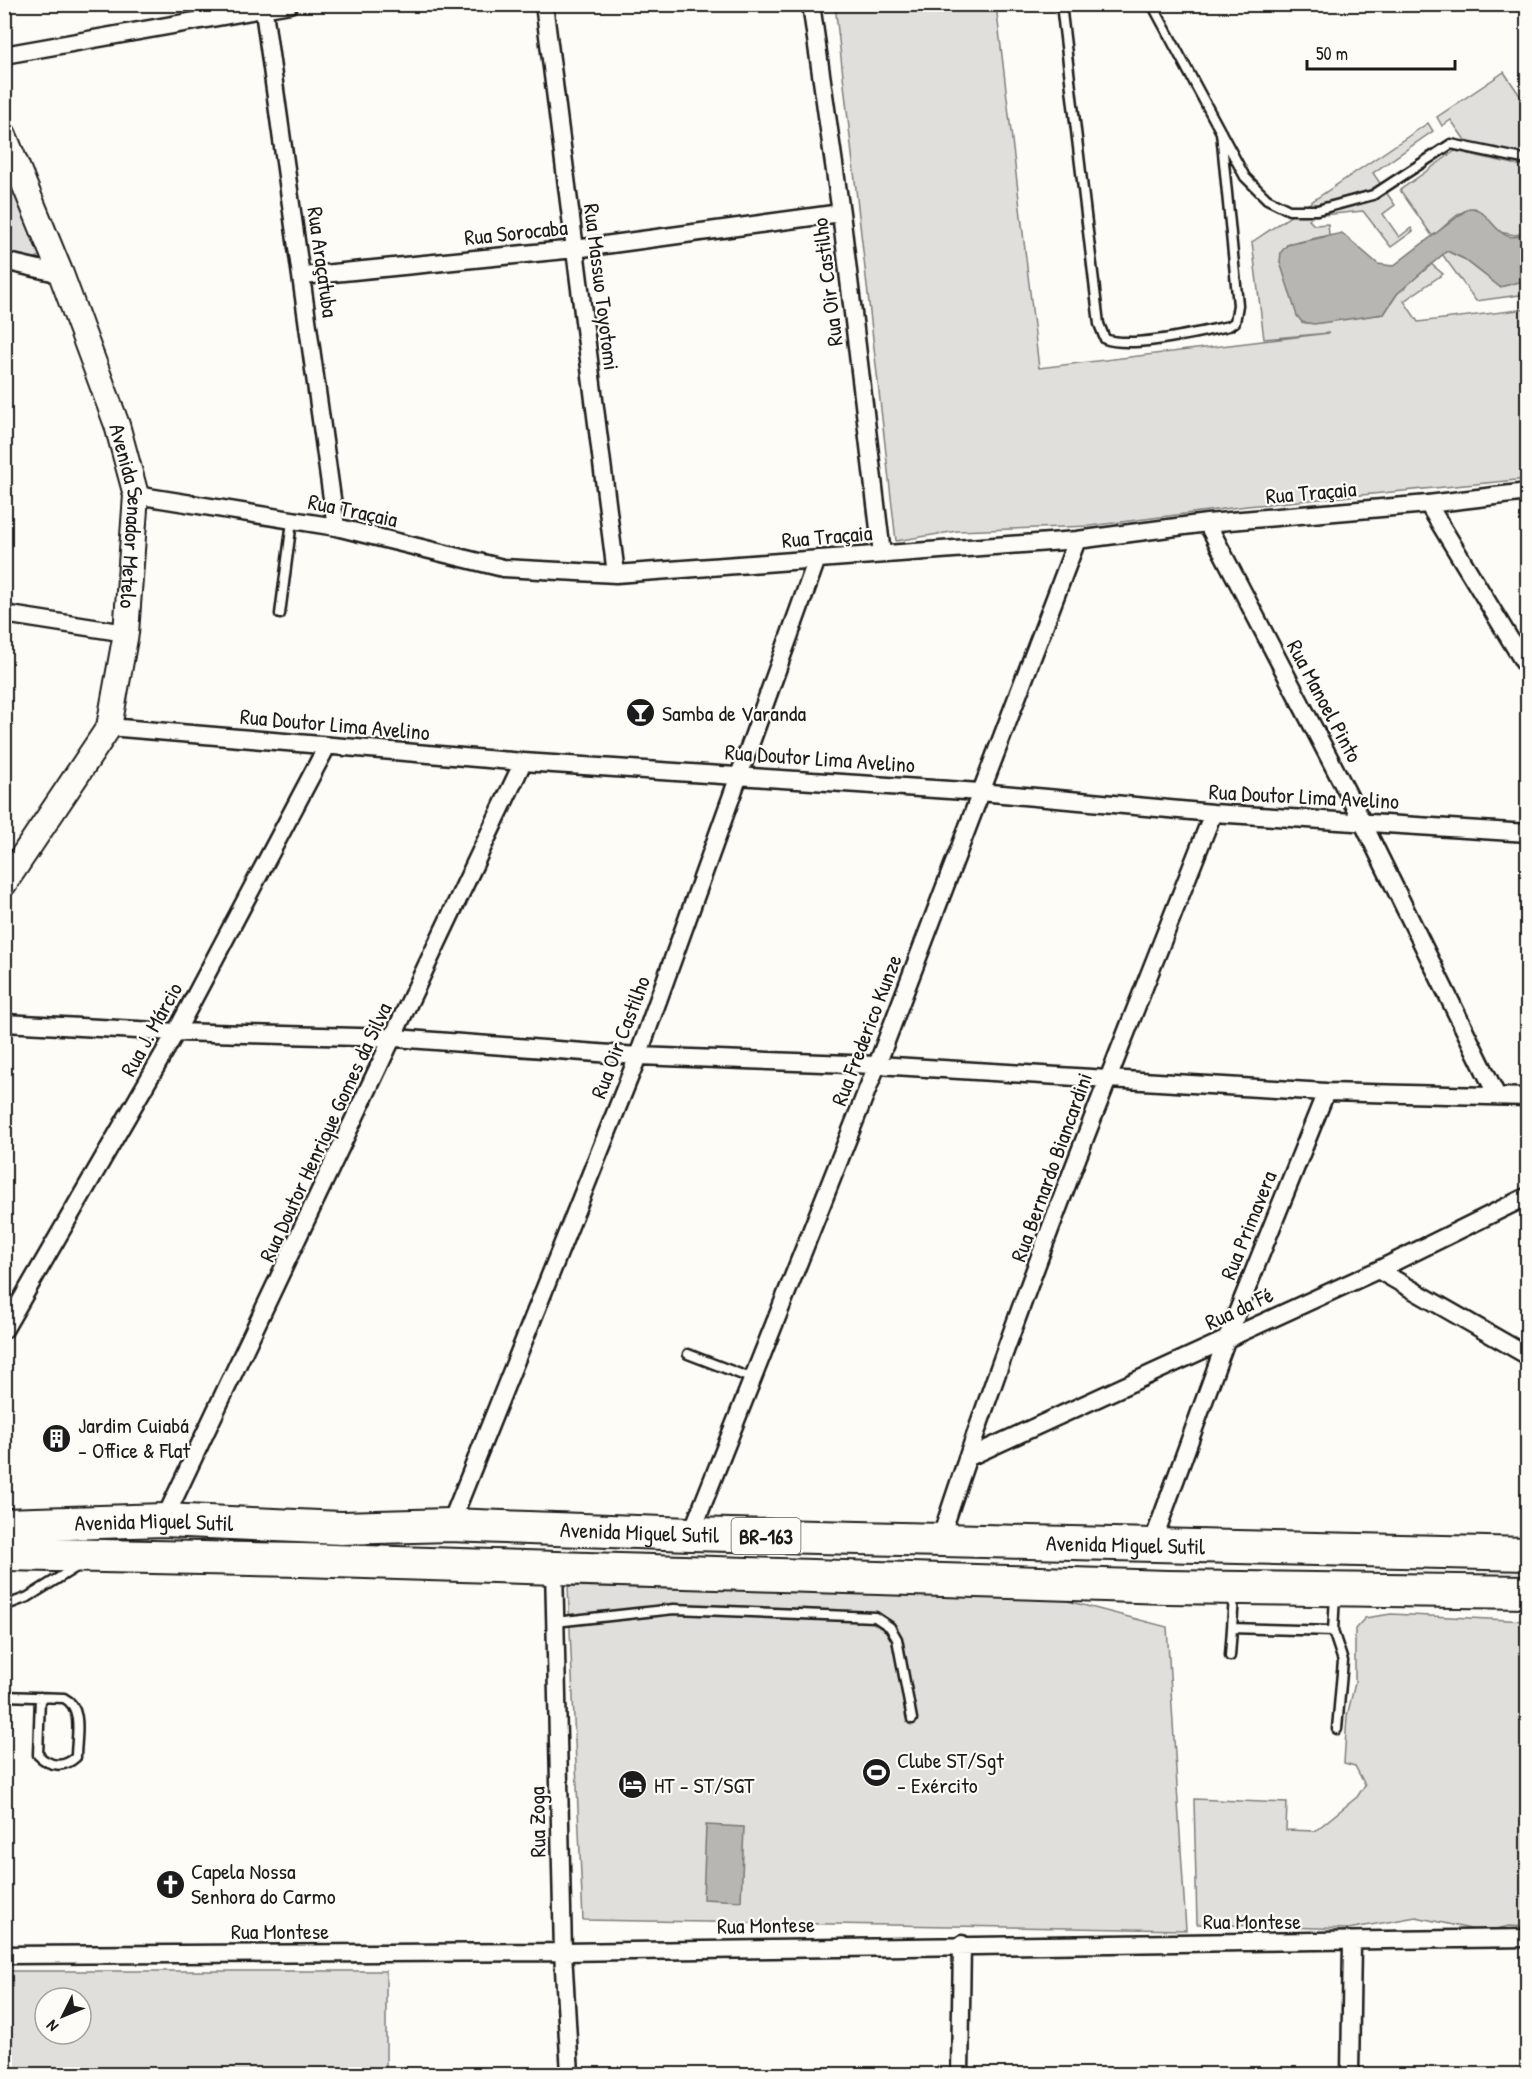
<svg xmlns="http://www.w3.org/2000/svg" width="1532" height="2079" font-family="'Patrick Hand',sans-serif">
<style>
.green{fill:#e0dfdb;stroke:#7e7e7c;stroke-width:1.5;fill-rule:evenodd}
.water{fill:#b7b6b2;stroke:#797876;stroke-width:1.5}
.lines{fill:none;stroke-linecap:round;stroke-linejoin:round}
.lane-casing{stroke:#1c1c1c;stroke-width:13}
.street-casing{stroke:#1c1c1c;stroke-width:21}
.secondary-casing{stroke:#1c1c1c;stroke-width:28}
.highway-casing{stroke:#1c1c1c;stroke-width:36}
.lane{stroke:#fdfcf7;stroke-width:8}
.street{stroke:#fdfcf7;stroke-width:16}
.secondary{stroke:#fdfcf7;stroke-width:24}
.highway{stroke:#fdfcf7;stroke-width:32}
.labels{text-anchor:middle;dominant-baseline:central;stroke-width:4.5;stroke-linejoin:round;paint-order:stroke}
.shield{fill:#fdfcf7;stroke:#605f5e;stroke-width:1.5}
.shield-label{font-size:21px;font-weight:bold;fill:#1c1c1c}
.street-label{font-size:22px;fill:#1c1c1c;stroke:#fdfcf7}
.poi-label{font-size:22px;fill:#1c1c1c;stroke:#fdfcf7;text-anchor:start}
</style>
<rect width="100%" height="100%" fill="#fdfcf7"/>
<filter id="ink" filterUnits="userSpaceOnUse"><feTurbulence type="fractalNoise" baseFrequency=".0167" numOctaves="2"/><feDisplacementMap in="SourceGraphic" scale="12" xChannelSelector="R" yChannelSelector="G"/><feConvolveMatrix kernelMatrix="1 2 1 2 8 2 1 2 1" color-interpolation-filters="sRGB"/></filter>
<g filter="url(#ink)">
<path class="green" d="M835,5h161l43,363 290,-35 -65,6 -12,-97 176,-119 5,8 -60,42 22,32 -12,9 16,23 12,-9 2,3 -22,16 -28,-36 -50,5 -4,4 5,5 14,-1 1,11 -42,10 -7,17 22,60 6,1 76,-9 13,-20 34,-30 12,10 -39,27 14,21 109,-13v170l-280,27 -157,20 -133,5 -61,10z
M1504,72l23,34v50l-60,-13 -16,-23 -9,6 -5,-9z
M1455,151l72,16v65l-12,3 -16,-3 -13,-15 -11,-9c-16,1 -31,19 -42,29l-33,-47z
M4,167l36,82v7l-9,4 -26,-3z
M1447,251l17,8 36,28 27,-7v14l-51,7 -34,-47z
M568,1586l488,12 111,29 19,303 -603,-10z
M1391,1614l136,7v306l-18,-1 -25,6 -68,-15 -68,12 -151,-5 -3,-125 93,4 -1,27 29,1 42,-34 8,-12 -10,-19 -11,-3 3,-47 8,-33v-54l10,-11z
M4,1971h382v103h-381zM45,1998h36v36h-36z"/>
<path class="water" d="M1469,208c23,-1 28,43 58,24v48l-27,7 -36,-28 -17,-8 -50,43 -13,20 -70,10 -12,-2 -5,-6 -17,-54 1,-10 6,-7 55,-12 36,31 15,2z
M706,1825l38,2 -3,74 -38,-2z"/>
<g class="lines">
<defs>
<path id="lane" d="M1061,4l38,320 6,15c26,10 96,-7 124,-13l6,-4 3,-17 -17,-173
M1152,4l93,173 22,22 22,11h28l56,-15 78,-51 77,16
M280,614l12,-93
M688,1354l65,25
M1234,1595l-2,33 101,3
M1335,1596l-2,35 10,30 -6,68
M4,1606l24,-9 50,-31
M555,1622l119,-13 201,8 15,10 7,12 15,80
M1230,1656l2,-28
M4,1696l60,2c20,10 12,39 12,59 -12,11 -26,10 -38,-2l2,-58"/>
<path id="street" d="M263,4l73,523
M544,4l72,570
M811,4l30,209 41,341
M4,55l286,-51
M4,261l57,13
M303,276l272,-27 266,-36
M136,495l200,32 167,41 113,6 461,-34 130,-17 221,-19 100,-12
M1428,504l100,165
M1207,523l155,298 135,275
M4,614l122,19
M109,727l414,35 457,30 233,21 315,20
M4,1023l172,9 219,6 243,18 239,9 449,27 202,5
M1378,1270l150,86
M4,1330l172,-298 151,-286
M967,1458l411,-188 150,-74
M164,1520l359,-758
M450,1525l188,-469 179,-497
M691,1534l186,-469 200,-525
M940,1540c80,-246 178,-486 273,-727
M1152,1544l75,-206 99,-246
M554,1568l9,384 7,122
M4,1955l559,-3 965,-14
M960,2074l2,-130
M1350,2074l2,-131"/>
<g id="secondary">
<path id="s1" d="M4,135l57,139 56,151 19,70 -10,138 -17,94 -105,157"/>
</g>
<g id="highway">
<path id="s2" d="M4,1525l160,-5 177,8 109,-3 241,9 837,20"/>
<path d="M4,1554l297,6 866,27 361,5"/>
</g>
</defs>
<use href="#lane" class="lane-casing"/>
<use href="#street" class="street-casing"/>
<use href="#secondary" class="secondary-casing"/>
<use href="#highway" class="highway-casing"/>
<use href="#lane" class="lane"/>
<use href="#street" class="street"/>
<use href="#secondary" class="secondary"/>
<use href="#highway" class="highway"/>
</g>
</g>
<defs>
<symbol id="bar-disc" viewBox="-11 -11 22 22"><circle r="9.5" fill="#1c1c1c" stroke="#fdfcf7"/><path d="M-6-5H6L.8 .8V4.5H3.5V6h-7V4.5H-.8V.8Z" fill="#fff"/></symbol>
<symbol id="building-disc" viewBox="-11 -11 22 22"><circle r="9.5" fill="#1c1c1c" stroke="#fdfcf7"/><path d="M-4-6H4V6H1V3H-1V6H-4ZM-2.5-4.3h1.7v1.8h-1.7ZM.8-4.3h1.7v1.8H.8ZM-2.5-1h1.7V.8h-1.7ZM.8-1h1.7V.8H.8Z" fill="#fff"/></symbol>
<symbol id="stadium-disc" viewBox="-11 -11 22 22"><circle r="9.5" fill="#1c1c1c" stroke="#fdfcf7"/><path d="M0-5a6.5 5 0 1 0 0 10a6.5 5 0 1 0 0-10ZM-3.5-1.8h7v3.6h-7Z" fill="#fff"/></symbol>
<symbol id="hotel-disc" viewBox="-11 -11 22 22"><circle r="9.5" fill="#1c1c1c" stroke="#fdfcf7"/><path d="M-6-4.5h1.5V1H6V5H4.5V3h-9V5H-6ZM-4 0a1.8 1.8 0 1 1 3.6 0ZM.5 0V-2.5h3Q6-2.5 6 0Z" fill="#fff"/></symbol>
<symbol id="church-disc" viewBox="-11 -11 22 22"><circle r="9.5" fill="#1c1c1c" stroke="#fdfcf7"/><path d="M-1.2-6h2.4v3.5h3.3v2.4h-3.3V6h-2.4V-.1h-3.3v-2.4h3.3Z" fill="#fff"/></symbol>
</defs>
<g fill-rule="evenodd">
<use href="#bar-disc" x="624" y="696" width="33" height="33"/>
<use href="#building-disc" x="40" y="1422" width="33" height="33"/>
<use href="#stadium-disc" x="860" y="1756" width="33" height="33"/>
<use href="#hotel-disc" x="616" y="1768" width="33" height="33"/>
<use href="#church-disc" x="154" y="1868" width="33" height="33"/>
</g>
<g class="labels">
<rect class="shield" x="731.5" y="1518" width="69" height="36" rx="4.5"/>
<g class="shield-label">
<text x="766" y="1536">BR-163</text>
</g>
<g class="street-label">
<text transform="translate(516 232) rotate(-6)">Rua Sorocaba</text>
<text transform="translate(323 262) rotate(82)">Rua Araçatuba</text>
<text transform="translate(827 282) rotate(-97)">Rua Oir Castilho</text>
<text transform="translate(602 287) rotate(83)">Rua Massuo Toyotomi</text>
<text transform="translate(1311 492) rotate(-5)">Rua Traçaia</text>
<text transform="translate(353 510) rotate(12)">Rua Traçaia</text>
<text stroke="none"><textPath href="#s1" startOffset="404">Avenida Senador Metelo</textPath></text>
<text transform="translate(827 536) rotate(-5)">Rua Traçaia</text>
<text transform="translate(1325 701) rotate(62)">Rua Manoel Pinto</text>
<text transform="translate(335 724) rotate(5)">Rua Doutor Lima Avelino</text>
<text transform="translate(820 758) rotate(4)">Rua Doutor Lima Avelino</text>
<text transform="translate(1304 796) rotate(3)">Rua Doutor Lima Avelino</text>
<text transform="translate(151 1029) rotate(-61)">Rua J. Márcio</text>
<text transform="translate(866 1030) rotate(-69)">Rua Frederico Kunze</text>
<text transform="translate(620 1037) rotate(-69)">Rua Oir Castilho</text>
<text transform="translate(325 1132) rotate(-65)">Rua Doutor Henrique Gomes da Silva</text>
<text transform="translate(1051 1167) rotate(-70)">Rua Bernardo Biancardini</text>
<text transform="translate(1248 1225) rotate(-68)">Rua Primavera</text>
<text transform="translate(1239 1308) rotate(-25)">Rua da Fé</text>
<text stroke="none"><textPath href="#s2" startOffset="150">Avenida Miguel Sutil</textPath></text>
<text stroke="none"><textPath href="#s2" startOffset="636">Avenida Miguel Sutil</textPath></text>
<text stroke="none"><textPath href="#s2" startOffset="1122">Avenida Miguel Sutil</textPath></text>
<text transform="translate(537 1822) rotate(-91)">Rua Zoga</text>
<text x="1252" y="1921">Rua Montese</text>
<text transform="translate(766 1925) rotate(-1)">Rua Montese</text>
<text x="280" y="1931">Rua Montese</text>
</g>
<g class="poi-label">
<text x="662" y="713">Samba de Varanda</text>
<text x="78" y="1425">Jardim Cuiabá<tspan x="78" dy="25">- Office &amp; Flat</tspan></text>
<text x="897" y="1760">Clube ST/Sgt<tspan x="897" dy="25">- Exército</tspan></text>
<text x="654" y="1785">HT - ST/SGT</text>
<text x="191" y="1871">Capela Nossa<tspan x="191" dy="25">Senhora do Carmo</tspan></text>
</g>
</g>
<rect width="1532" height="2079" fill="none" stroke="#fdfcf7" stroke-width="24"/>
<rect x="12" y="12" width="1508" height="2055" fill="none" stroke="#1c1c1c" stroke-width="2" filter="url(#ink)"/>
<g transform="translate(63 2016) rotate(227)"><circle r="28" fill="#fdfcf7" stroke="#a3a29f" stroke-width="1.5"/>
<path d="M0-4.5L10 22L0 15L-10 22Z" fill="#1c1c1c"/>
<text y="-9" font-size="16" font-weight="bold" text-anchor="middle" fill="#1c1c1c">N</text>
</g>
<path d="M1307 60v9h148v-9" fill="none" stroke="#1c1c1c" stroke-width="3"/>
<text x="1316" y="60" font-size="18" fill="#1c1c1c" stroke="#fdfcf7" stroke-width="4.5" paint-order="stroke">50 m</text>
</svg>
